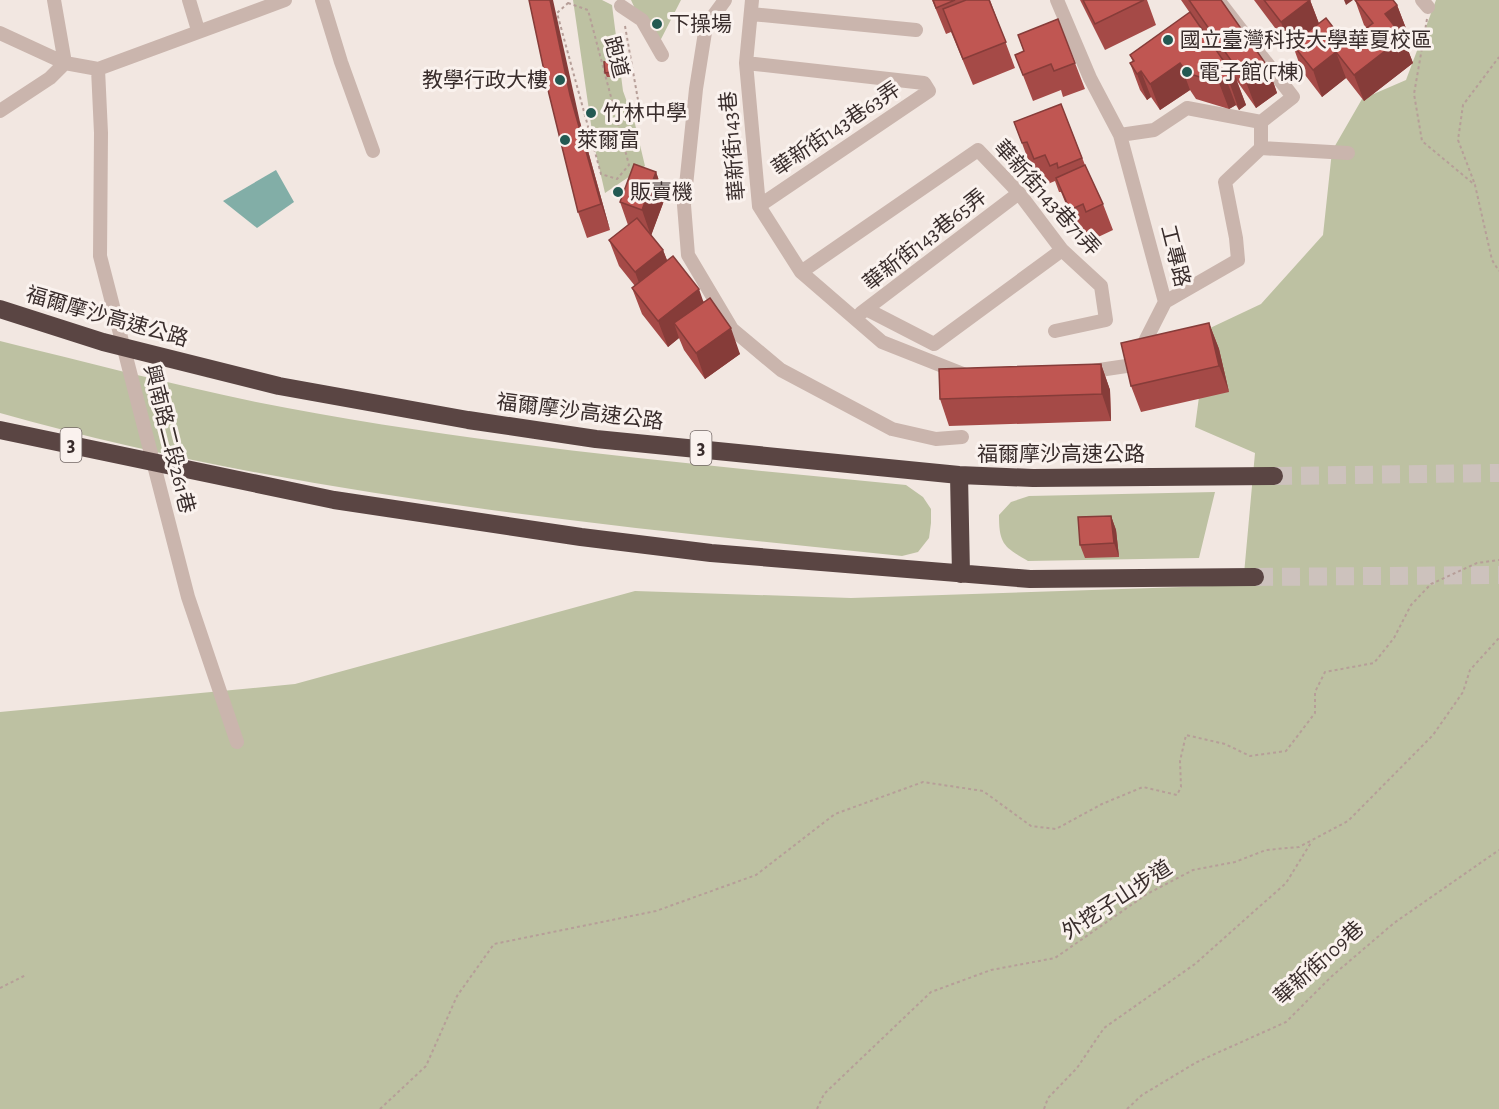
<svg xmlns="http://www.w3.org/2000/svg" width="1499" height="1109" font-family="'Alegreya Sans','Noto Sans TC',sans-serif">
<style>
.green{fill:#bdc1a2}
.water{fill:#82aea7}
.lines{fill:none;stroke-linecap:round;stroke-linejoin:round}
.highway-tunnel{stroke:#cdc2bd;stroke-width:18;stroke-dasharray:18 9;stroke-linecap:butt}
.path{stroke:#b69e98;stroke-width:2;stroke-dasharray:3 3;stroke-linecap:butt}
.minor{stroke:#cab5ad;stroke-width:14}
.highway{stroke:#5a4543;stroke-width:18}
.wall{fill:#a54a47}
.shaded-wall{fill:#863c39}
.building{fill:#c05652;stroke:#863c39;stroke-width:1.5}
.poi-dot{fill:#235952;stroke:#faf2ee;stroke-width:2}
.labels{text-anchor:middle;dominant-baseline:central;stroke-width:6;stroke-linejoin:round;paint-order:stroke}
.shield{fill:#faf2ee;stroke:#736866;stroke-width:1.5}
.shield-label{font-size:20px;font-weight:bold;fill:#392d2c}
.poi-label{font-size:21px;fill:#392d2c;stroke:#faf2ee;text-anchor:start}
.street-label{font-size:21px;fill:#392d2c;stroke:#faf2ee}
</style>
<rect width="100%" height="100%" fill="#f2e7e1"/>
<path class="green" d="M573,0h29l10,5 11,86 12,33 10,42 -40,27 -11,-48z
M631,0h50l-22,43 -22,-30z
M1436,0h63v1109h-1499v-397l295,-28 340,-93 216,7 392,-13 12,-132 -60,-26 13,-98 53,-25 62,-69 9,-84 30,-52 44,-19z
M0,341c85,21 170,43 256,61 211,42 435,62 650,83l17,12 8,12v14l-2,15 -11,14 -16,4c-302,-31 -608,-60 -902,-143z
M1215,492l-16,66 -171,3c-24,-14 -29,-17 -29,-46l12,-13 18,-6z"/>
<path class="water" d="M276,170l18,32 -37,26 -34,-27z"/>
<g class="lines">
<path class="highway-tunnel" d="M1274,476l225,-3
M1255,577l244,-2"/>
<path class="path" d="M568,3l20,7 41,155 -12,14 -16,-5 -44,-161z
M1427,19l-13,75 8,47 53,44 17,75 7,11
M625,26l16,91
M1474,182l-16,-42 5,-35 36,-48
M0,988l26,-13
M380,1109l46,-43 31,-70 37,-52 162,-33 100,-36 79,-61 88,-32 60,9 48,35 25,3 46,-25 41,-17 34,8 4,-8 -1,-26 6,-26 39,9 25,12 36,-5 29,-38v-21l10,-20 49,-9 20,-25 17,-33 20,-21 46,-21 22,-3
M817,1109l7,-15 107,-102 60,-22 64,-12 92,-64 46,-24 42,-8 31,-12 33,-3 49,-26 85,-86 30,-43 7,-22 29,-32
M1044,1109l4,-11 29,-30 27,-40 91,-64 91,-81 26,-42
M1127,1109l15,-14 55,-33 89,-40 46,-46 62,-53 105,-73"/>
<path class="minor" d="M54,0l11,63 33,6 187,-69
M189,0l9,30
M322,0l19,62 32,89
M725,0l-19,26 -10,63 -12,116 4,50 44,74 49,41 111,59 44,10 26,-2
M752,0l-6,63 13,143 42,66 81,70 86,34
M1057,0l33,78 30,57 45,167
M1218,0l75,97 -32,25
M1422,0l6,7
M621,6l21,14 20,35
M751,14l165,16
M0,33l65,30 -15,15 -50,33
M746,63l178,20 5,8 -170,115
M98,69l3,64 -1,123 88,341 49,145
M1120,135l34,-5 33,-22 74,14
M1261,148l87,5
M801,272l177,-122 41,43 43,57 39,36 5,34 -51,11
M1165,302l73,-42 -2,-22 -11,-56 36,-34v-26
M868,310l66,34 128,-94
M861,313l158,-120
M1086,372l47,-7 32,-63"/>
<path class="highway" d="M0,309l103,33 176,44 189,34 128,19 363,36 74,3 241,-2
M0,430l334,70 247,37 130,16 319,26 225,-2
M959,475l2,99"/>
</g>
<path class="wall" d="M932,0h58l25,68 -42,17 -22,-53 -5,2z
M1080,0h67l9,25 -51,25z
M1181,0h40l47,67 9,26 -21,15 -19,-27 9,24 -7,5 -3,-5 -7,4 -33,-10 -6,-9 -30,20 -9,-13 -4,3 -7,-10 -10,-27 3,-1 -3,-7 60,-42z
M1254,0h56l9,24 27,20 21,-16 -3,-3 -9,-25 42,5 10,26 -5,4 11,28 -49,38 -18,-23 -24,19 -20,-26 -9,-25 -3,2z
M1018,35l57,28 10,26 -22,8 -2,-7 -28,11 -18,-46 9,-3z
M610,61l2,5 1,11h-6l-2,-4z
M1061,104l24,61 18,39 10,26 -17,8 -4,-8 -13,6 -18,-44h-2l-4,-11 -12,5 -7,-18 -4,2 -18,-48z
M580,122l30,108 -23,8 -9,-26z
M656,172l9,26 -14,37 12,15 4,10 37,42 36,52 -35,25 -21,-29 -5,-12 -11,9 -26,-33 -10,-26 3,-2 -16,-20 -10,-26 19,-15 -8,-23z
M1209,323l10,26 10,43 -88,20 -10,-26z
M1101,364l9,26 1,31 -162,5 -9,-27z
M1111,516l5,14 3,27 -34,1 -5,-13z"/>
<path class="shaded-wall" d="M550,0h3l27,122 30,108 -9,-26 -31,-109z
M1310,0l10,26 -30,22 -9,-26z
M1344,0h9l-7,5z
M1397,5l10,26 -12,9 -10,-26z
M1403,37l10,26 -49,38 -10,-26z
M1336,52l10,26 -24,19 -9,-27z
M1180,63l10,27 -30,20 -10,-26z
M1268,67l9,26 -21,15 -10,-26z
M1141,71l10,26 -4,3 -10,-26z
M1226,79l10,26 -7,4 -10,-26z
M1236,79l10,26 -7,5 -9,-26z
M656,172l9,26 -14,38 -9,-26z
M663,250l10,26 -28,23 -10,-27z
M699,289l9,26 -34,8 5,15 -11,9 -10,-26z
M1209,323l10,26 10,43 -10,-26z
M731,328l9,26 -35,25 -9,-26z
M1101,364l9,26 1,31 -9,-27z
M1111,516l5,14 3,27 -5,-14z"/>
<path class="building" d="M529,0h21l20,95 31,109 -23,8 -29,-118z
M933,0h22l-19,8z
M966,0h23l17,42 -43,17 -20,-50z
M1083,0h61l-49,24z
M1189,0h32l47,67 -22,15z
M1264,0h46l-29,22z
M1355,0h38l4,5 -12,9 18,23 -49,38 -18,-23 -23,18 -21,-26 34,-26 20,26 27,-21z
M1190,12l46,67 -6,5 -4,-5 -7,4 -32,-10 -7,-10 -30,21 -9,-13 -4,3 -7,-11 4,-2 -4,-6z
M1058,19l17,44 -21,8 -3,-7 -28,11 -8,-20 9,-4 -6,-16z
M610,61l1,11 -6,1 -1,-11z
M1061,104l21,54 -24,10 -1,-5 -7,3 -5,-11 -11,4 -7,-17 -5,1 -8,-21z
M634,164l22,8 -14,38 -22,-8z
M1085,165l18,39 -17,8 -3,-8 -13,6 -14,-32z
M637,218l26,32 -28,22 -26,-32z
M673,256l26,33 -41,32 -26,-33z
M710,298l21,30 -35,25 -22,-30z
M1209,323l10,43 -88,20 -10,-43z
M1101,364l1,30 -162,5 -1,-30z
M1111,516l3,27 -34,2 -2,-28z"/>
<g class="poi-dot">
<circle cx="657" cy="24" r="6"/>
<circle cx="1168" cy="40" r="6"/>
<circle cx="1187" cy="72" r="6"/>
<circle cx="560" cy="80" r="6"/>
<circle cx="591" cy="113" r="6"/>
<circle cx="565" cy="140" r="6"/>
<circle cx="618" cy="192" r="6"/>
</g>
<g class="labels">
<g class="shield">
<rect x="60.5" y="428" width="21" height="34" rx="4.5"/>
<rect x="690.5" y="431" width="21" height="34" rx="4.5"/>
</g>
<g class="shield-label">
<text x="71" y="445">3</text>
<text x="701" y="448">3</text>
</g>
<g class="poi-label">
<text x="669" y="24">下操場</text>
<text x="1180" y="40">國立臺灣科技大學華夏校區</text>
<text x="1199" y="72">電子館(F棟)</text>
<text x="548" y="80" text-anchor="end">教學行政大樓</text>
<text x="603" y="113">竹林中學</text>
<text x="577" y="140">萊爾富</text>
<text x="630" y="192">販賣機</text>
</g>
<g class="street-label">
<text transform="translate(616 57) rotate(75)">跑道</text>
<text transform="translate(836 129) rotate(-34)">華新街143巷63弄</text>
<text transform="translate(733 146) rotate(-95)">華新街143巷</text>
<text transform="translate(1047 198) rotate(48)">華新街143巷71弄</text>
<text transform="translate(925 240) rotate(-38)">華新街143巷65弄</text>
<text transform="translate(1175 256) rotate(76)">工專路</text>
<text transform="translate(107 317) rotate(16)">福爾摩沙高速公路</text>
<text transform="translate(580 412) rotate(7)">福爾摩沙高速公路</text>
<text transform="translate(169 439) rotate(76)">興南路二段261巷</text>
<text x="1061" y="454">福爾摩沙高速公路</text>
<text transform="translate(1117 900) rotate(-33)">外挖子山步道</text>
<text transform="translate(1319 963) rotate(-42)">華新街109巷</text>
</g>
</g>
</svg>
